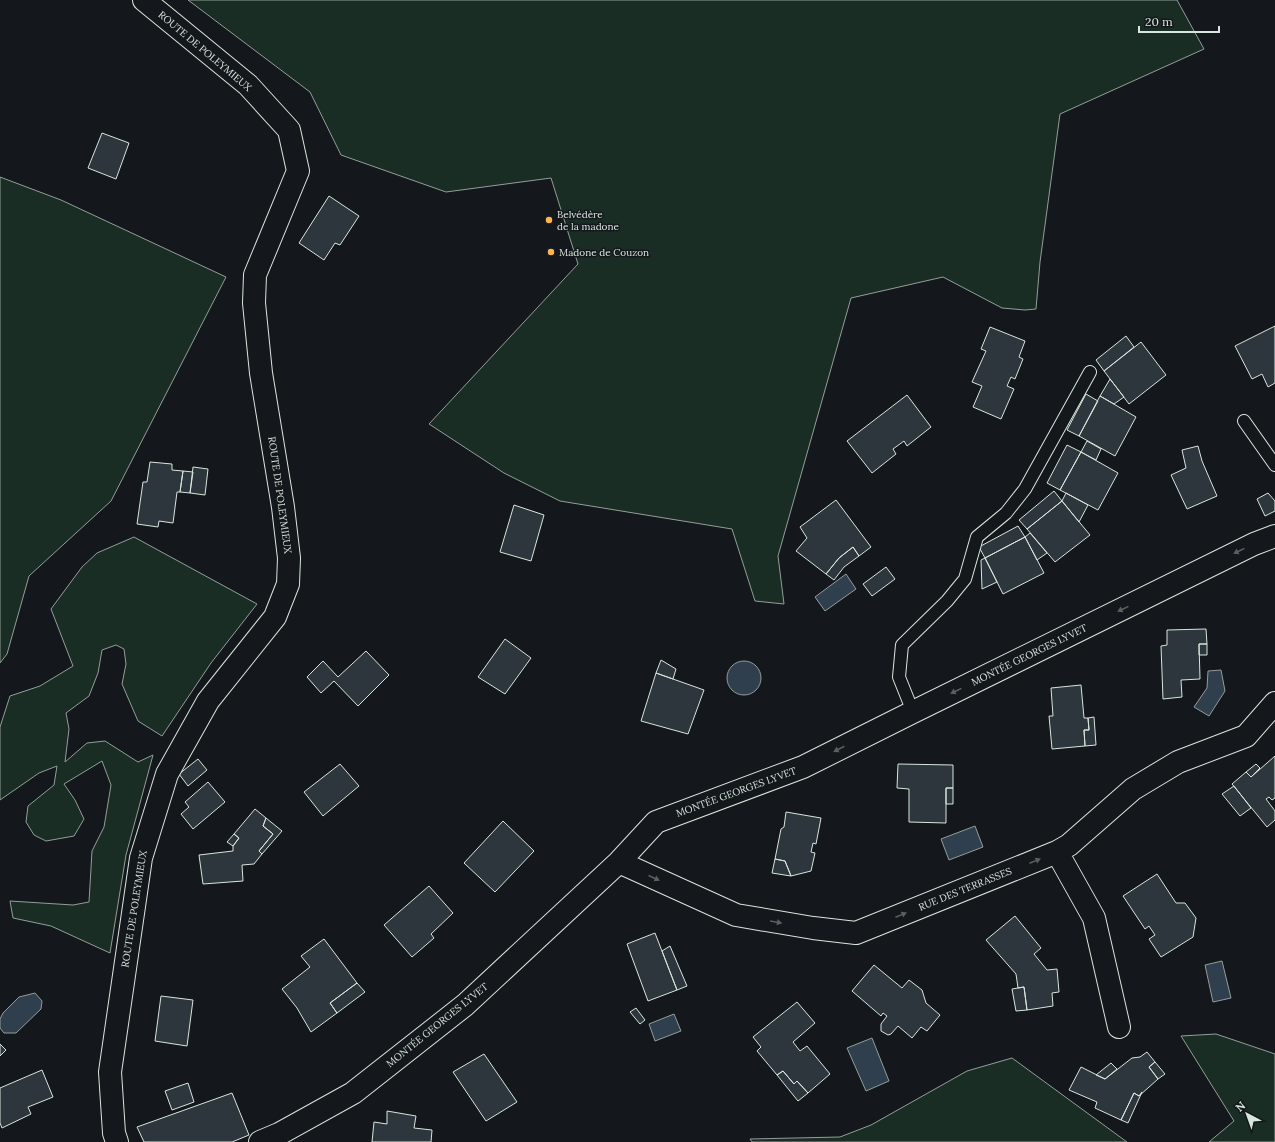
<svg xmlns="http://www.w3.org/2000/svg" width="1275" height="1142" font-family="Lora,serif">
<style>
.green{fill:#1a2d24;stroke:#939e99}
.water{fill:#2f3f4d;stroke:#939e99}
.building{fill:#2c363c;stroke:#d8e6dc}
.lines{fill:none;stroke-linecap:round;stroke-linejoin:round}
.lane-casing{stroke:#d8e6dc;stroke-width:14}
.street-casing{stroke:#d8e6dc;stroke-width:24}
.secondary-casing{stroke:#d8e6dc;stroke-width:24}
.lane{stroke:#14181c;stroke-width:12}
.street{stroke:#14181c;stroke-width:22}
.secondary{stroke:#14181c;stroke-width:22}
.oneway{fill:#59605f}
.poi-dot{fill:#ffb74d;stroke:#14181c;stroke-width:1.5}
.labels{text-anchor:middle;dominant-baseline:central;stroke-width:3;stroke-linejoin:round;paint-order:stroke}
.street-label{font-size:10px;fill:#d8e6dc;stroke:#14181c}
.poi-label{font-size:10px;fill:#d8e6dc;stroke:#14181c;text-anchor:start}
</style>
<rect width="100%" height="100%" fill="#14181c"/>
<path class="green" d="M188,0h989l27,49 -144,65 -20,148 -4,47 -11,1 -23,-2 -59,-31 -92,21 -73,258 6,48 -29,-3 -23,-72 -172,-28 -56,-28 -75,-49 149,-160 -27,-86 -105,14 -105,-37 -31,-63z
M0,177l61,23 165,77 -115,224 -82,75 -22,78 -7,9z
M134,537l123,67 -46,59 -49,73 -24,-15 -16,-37 4,-20 -2,-15 -8,-4 -14,5 -4,23 -9,23 -23,17 3,16 -4,33 22,-19 18,-2 33,21 15,-7 -27,100 -16,98 -59,-27 -38,-8 -3,-17 63,4 16,-3 3,-51 12,-24 7,-42 -9,-24 -38,23 11,16 9,19 -10,17 -28,5 -12,-6 -8,-13 2,-16 26,-21 3,-19 -18,7 -39,27v-73l10,-31 30,-10 33,-20 -22,-57 31,-42 15,-14z
M1216,1034l59,20v88h-66l25,-21 -53,-85z
M1012,1058l115,84h-375l-2,-3 90,-2 31,-12 96,-54z"/>
<path class="water" d="M846,574l10,15 -31,22 -10,-14z
M727 678a17 17 0 1 1 34 0a17 17 0 1 1-34 0Z
M1221,670l4,21 -16,25 -15,-9 13,-19 1,-17z
M975,826l8,21 -34,13 -8,-21z
M1222,961l9,37 -18,4 -8,-37z
M35,993l7,8 -1,8 -25,24h-12l-4,-5v-9l3,-6 16,-16z
M674,1014l7,17 -26,10 -6,-17z
M872,1038l17,43 -23,10 -19,-43z"/>
<path class="building" d="M102,133l27,10 -13,36 -28,-11z
M329,196l30,20 -19,29 -5,-2 -11,17 -25,-17z
M1275,326v57l-7,4 -6,-13 -10,5 -17,-33z
M990,327l35,14 -6,16 4,2 -8,20 -4,-2 -4,9 7,3 -13,30 -28,-12 9,-21 -10,-4 14,-31 -5,-2z
M1126,336l8,11 -30,24 -8,-11z
M1141,342l25,33 -37,29 -25,-33z
M1110,379l14,18 -10,7 -14,-8z
M1086,394l12,7 -19,35 -12,-6z
M907,395l24,32 -24,19 -3,-5 -11,8 3,5 -24,19 -25,-32z
M1100,396l36,21 -21,39 -36,-20z
M1087,441l14,8 -5,11 -15,-8z
M1067,445l14,7 -21,38 -13,-7z
M1198,446l4,15 15,35 -30,13 -16,-34 15,-7 -4,-18z
M1081,452l37,21 -20,37 -38,-20z
M150,462l22,2v6l11,1 -3,21h-3l-4,31 -14,-2 -1,6 -21,-3 6,-42h4z
M193,467l15,2 -3,26 -15,-2z
M183,471l10,1 -3,21 -10,-1z
M1054,491l8,10 -35,28 -8,-9z
M1066,493l22,12 -9,17 -17,-21z
M1268,493l7,8v10l-10,5 -8,-17z
M836,500l35,47 -12,9 -6,-9 -14,11 -13,16 -30,-23 11,-13 -7,-11z
M1062,501l28,34 -35,27 -28,-33z
M514,505l30,10 -13,46 -31,-9z
M1018,526l7,11 -40,21 -6,-11z
M1030,533l17,20 -10,7 -12,-23z
M1025,537l19,36 -41,21 -18,-36z
M853,547l6,9 -15,11 -10,13 -8,-6 13,-16z
M985,558l12,24 -15,7 -1,-29z
M886,567l9,12 -23,17 -9,-12z
M1206,629l1,15h-8l1,35 -19,1 1,17 -19,2 -2,-53 6,-1v-15z
M505,639l26,19 -26,36 -27,-17z
M1199,644h8v11h-8z
M366,651l23,24 -31,31 -24,-25 -13,12 -14,-16 16,-16 15,16z
M661,660l15,9 -3,10 -17,-6z
M656,673l48,17 -16,44 -47,-13z
M1081,685l3,33h4l1,12h-5l1,16 -33,3 -3,-33h4l-2,-28z
M1094,717l2,28 -11,1 -1,-16h5l-1,-12z
M1275,756v42l-3,2 -3,-3 -3,2 9,12v9l-8,7 -35,-43 14,-12 5,5z
M198,759l9,11 -19,16 -9,-12z
M340,764l19,22 -36,30 -19,-24z
M898,764l55,1v23h-7v35l-37,-1v-33l-12,-1z
M1256,764l4,4 -9,9 -5,-5z
M208,782l17,20 -32,27 -12,-15 8,-7 -4,-5z
M1234,786l17,22 -11,8 -18,-22z
M946,788h7v16h-7z
M255,809l11,9 -3,8 10,8 -14,17 3,3 -8,10 -12,1 1,16 -40,3 -4,-29 34,-4v-5l6,-8 -5,-4z
M786,812l35,6 -5,26 -3,-1 -2,9 4,1 -4,18 -20,5 -6,-15 -10,-2 6,-30 3,-2z
M266,818l16,13 -20,23 -3,-3 14,-17 -10,-8z
M503,821l31,30 -39,41 -31,-29z
M234,834l5,4 -6,8 -6,-4z
M775,859l10,2 6,15 -19,-3z
M1157,874l19,29h9l11,15 -3,19 -32,20 -12,-18 6,-4 -6,-9 -4,3 -22,-33z
M429,886l24,27 -22,21 3,4 -22,19 -28,-32z
M1015,916l26,32 -7,6 13,16 10,-1 2,23 -7,1 1,13 -26,4 -3,-23 -6,1 -2,-14 -30,-34z
M655,933l22,57 -29,11 -21,-57z
M324,939l33,44 -27,20 7,10 -26,19 -14,-24 -15,-19 28,-22 -9,-11z
M670,946l17,40 -10,4 -15,-39z
M874,965l28,23 7,-8 13,10 4,13 14,12 -13,16 -6,-4 -9,11 -14,-12 -7,8 -3,1 -7,-4v-7l6,-8 -4,-3 -2,3 -29,-25z
M357,983l8,9 -28,21 -7,-10z
M1024,987l3,23 -11,1 -4,-22z
M161,996l32,4 -6,46 -32,-5z
M797,1002l18,21 -22,19 7,9 7,-5 23,28 -22,19 -11,-12 -3,3 -11,-13 -6,4 -20,-24 4,-4 -8,-10z
M636,1008l9,12 -5,4 -10,-12z
M0,1044l6,6 -6,6z
M1147,1052l8,10 -6,5 9,12 -19,17 -5,-3 -13,27 -26,-12 2,-6 -28,-12 12,-23 24,12 27,-21 8,-1z
M484,1054l33,48 -31,19 -33,-49z
M1155,1062l10,12 -7,5 -9,-12z
M1111,1063l6,6 -12,10 -9,-4z
M42,1070l11,27 -25,10 3,7 -29,14 -2,-5v-35z
M783,1071l11,13 3,-3 11,12 -10,8 -21,-26z
M188,1083l6,19 -22,8 -7,-19z
M1142,1092l-14,31 -7,-3 13,-27 5,3z
M232,1093l17,42 -17,7h-88l-7,-15z
M387,1111l29,5 -2,12 18,2 -1,12h-59l2,-20 13,2z"/>
<g class="lines">
<defs>
<path id="lane" d="M1244,421l31,44
M913,712l-14,-35 3,-32 45,-44 18,-22 12,-42 29,-24 19,-24 65,-117"/>
<path id="street" d="M1057,852l37,66 25,109
M619,862l117,53 77,13 43,5 201,-81 12,-7 64,-56 45,-27 68,-26 29,-33
M260,1142l19,-8 74,-41 112,-88 154,-143 37,-40 147,-55 110,-55 341,-168 21,-8"/>
<path id="secondary" d="M117,1142l-3,-9 -4,-61 31,-214 26,-84 41,-73 67,-84 13,-33 1,-26 -6,-51 -22,-134 -7,-70 1,-28 43,-104 -9,-41 -41,-45 -104,-85"/>
</defs>
<use href="#lane" class="lane-casing"/>
<use href="#street" class="street-casing"/>
<use href="#secondary" class="secondary-casing"/>
<use href="#lane" class="lane"/>
<use href="#street" class="street"/>
<use href="#secondary" class="secondary"/>
</g>
<defs><path id="oneway-solid" d="M-6-.8H1V-3.2L6.5 0L1 3.2V.8H-6Z"/></defs>
<g class="oneway">
<use href="#oneway-solid" transform="translate(1239 551) rotate(154)"/>
<use href="#oneway-solid" transform="translate(1123 609) rotate(154)"/>
<use href="#oneway-solid" transform="translate(956 691) rotate(154)"/>
<use href="#oneway-solid" transform="translate(839 749) rotate(153)"/>
<use href="#oneway-solid" transform="translate(1035 861) rotate(-22)"/>
<use href="#oneway-solid" transform="translate(654 878) rotate(24)"/>
<use href="#oneway-solid" transform="translate(901 915) rotate(-22)"/>
<use href="#oneway-solid" transform="translate(776 922) rotate(10)"/>
</g>
<g class="poi-dot">
<circle cx="549" cy="220" r="4"/>
<circle cx="551" cy="252" r="4"/>
</g>
<g class="labels">
<g class="street-label">
<text transform="translate(205 51) rotate(40)">ROUTE DE POLEYMIEUX</text>
<text transform="translate(280 495) rotate(82)">ROUTE DE POLEYMIEUX</text>
<text transform="translate(1029 655) rotate(-26)">MONTÉE GEORGES LYVET</text>
<text transform="translate(736 792) rotate(-20)">MONTÉE GEORGES LYVET</text>
<text transform="translate(965 889) rotate(-22)">RUE DES TERRASSES</text>
<text transform="translate(134 909) rotate(-81)">ROUTE DE POLEYMIEUX</text>
<text transform="translate(437 1025) rotate(-39)">MONTÉE GEORGES LYVET</text>
</g>
<g class="poi-label">
<text x="557" y="214">Belvédère<tspan x="557" dy="12">de la madone</tspan></text>
<text x="559" y="252">Madone de Couzon</text>
</g>
</g>
<g transform="translate(1247 1114) rotate(319)" stroke="#14181c" stroke-width="3" paint-order="stroke">
<path d="M0-3L7 15L0 10L-7 15Z" fill="#d8e6dc"/>
<text y="-6" font-size="11" font-weight="bold" text-anchor="middle" fill="#d8e6dc">N</text>
</g>
<path d="M1139 26v6h80v-6" fill="none" stroke="#d8e6dc" stroke-width="2"/>
<text x="1145" y="26" font-size="12" fill="#d8e6dc" stroke="#14181c" stroke-width="3" paint-order="stroke">20 m</text>
</svg>
